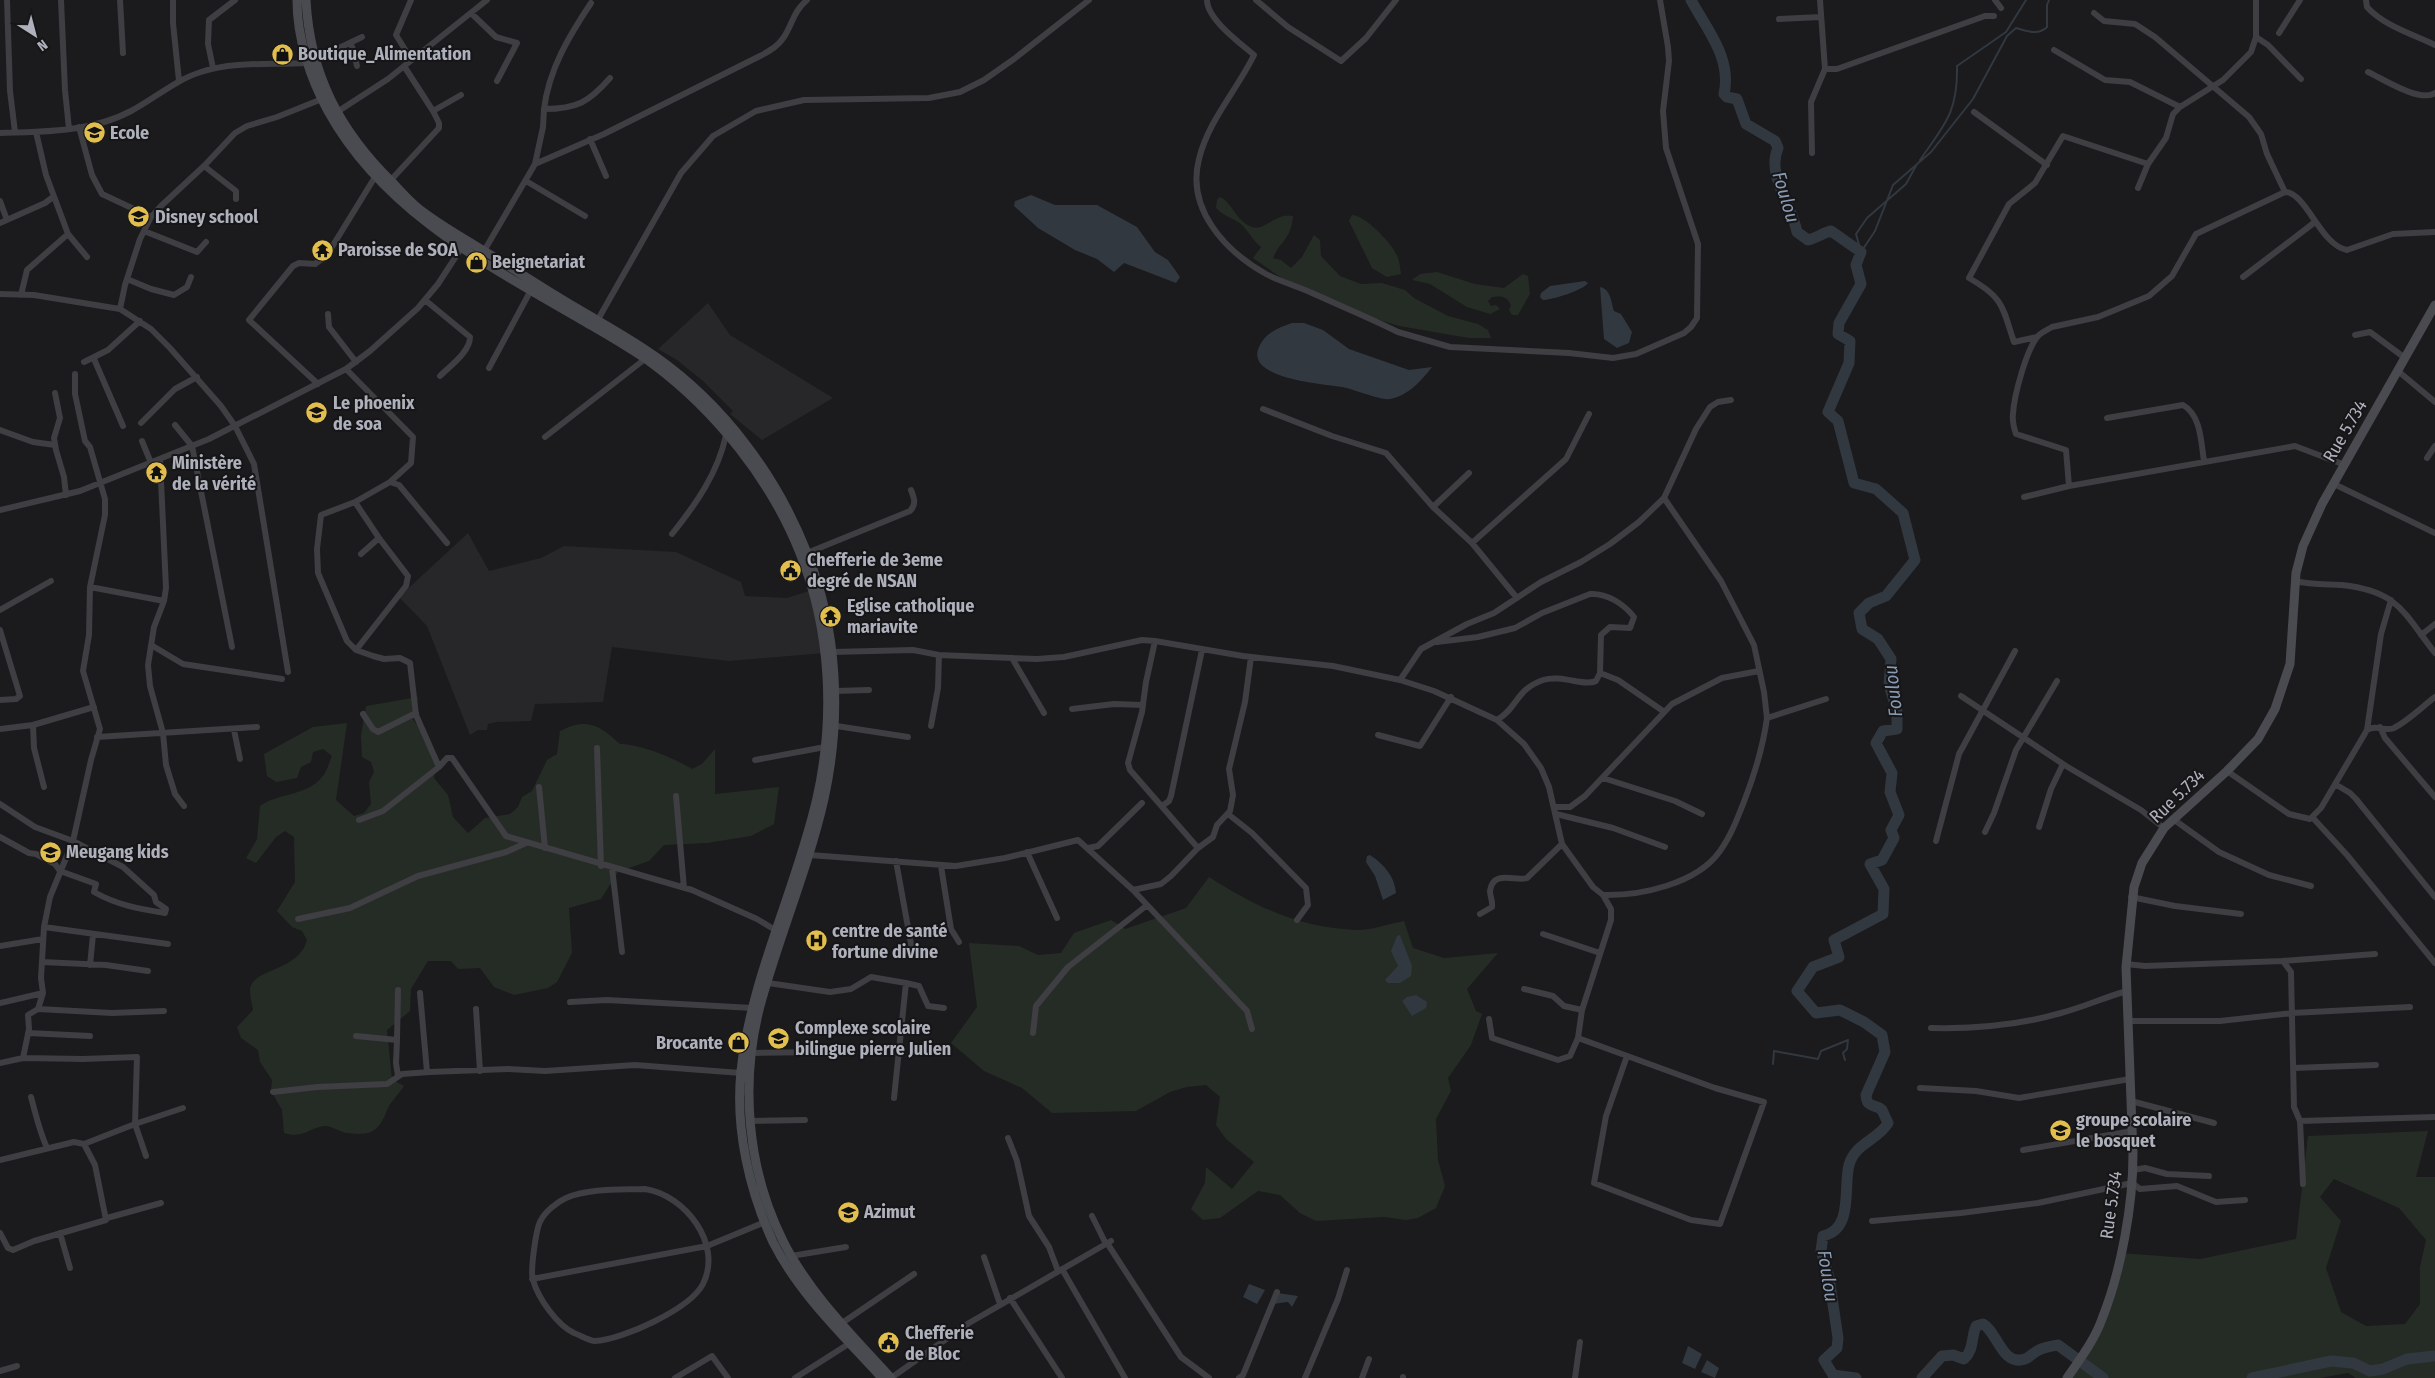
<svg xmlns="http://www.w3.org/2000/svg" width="2435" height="1378" font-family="'Fira Sans Condensed',sans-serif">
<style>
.built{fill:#272729}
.green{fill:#252c26;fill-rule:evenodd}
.water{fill:#313840}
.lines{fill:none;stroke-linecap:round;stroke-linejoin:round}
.stream{stroke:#313840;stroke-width:2}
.river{stroke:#313840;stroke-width:11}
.street{stroke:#3e3e43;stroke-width:6}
.secondary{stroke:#4a4b51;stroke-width:9}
.labels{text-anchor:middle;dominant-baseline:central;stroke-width:4;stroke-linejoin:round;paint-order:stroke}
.poi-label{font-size:18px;font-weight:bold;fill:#aeb1bb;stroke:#161517;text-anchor:start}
.street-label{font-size:18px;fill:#aeb1bb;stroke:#161517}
.water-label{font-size:19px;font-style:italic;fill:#899bb2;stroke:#161517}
</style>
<rect width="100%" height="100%" fill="#1b1a1c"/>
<path class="built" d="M708,303l22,32 103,63 -71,42 -32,-26 3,-3 -30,-30 -26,-21 -19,-11z
M468,533l21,38 52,-13 23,-12 112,6 65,30 4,14 42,2 25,-8 13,63 -97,8 -116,-14 -9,55 -68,2 -4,17 -35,1 -8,2 -1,6h-9l-8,5 -43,-109 -28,-29z"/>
<path class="green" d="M1220,197c12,5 16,24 32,30 12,5 24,-15 41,-11 -2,24 -13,25 -20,42l8,2 10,8 11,-11 12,-22 6,5 1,16 19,20 21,8 21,-1 23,7 9,8 34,18 30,8 10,6 3,8h-22l-70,-12 -55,-17 -61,-30 -30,-21 8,-11c-8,-7 -11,-13 -18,-21 -8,-8 -19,-9 -27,-18l1,-8z
M1352,215c13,0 42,30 46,43 2,5 2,11 3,16l-14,3 -15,-9 -23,-47z
M1437,272l38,12 29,4 19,-14 5,2 2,18 -12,21h-6l-3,-5 2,-5c-4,-9 -10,-9 -19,-8l-4,4 3,5 5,-1 4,4 -10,5 -23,-7 -37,-23 -18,-4 8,-6z
M418,697l-5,22 24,36 -3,23 14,17 5,22 15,16 17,-15 25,-4 8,-7 4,-10 10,-6 15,-31 10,-6 3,-23c26,-14 40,-6 60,13 20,0 54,14 72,25l10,-5 13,-15v45l64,-7 -5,37 -23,12 -44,7 -43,2 -15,16 -31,11 -17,27 -32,9 3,45 -15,29 -9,6 -34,7 -20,-8 -14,-19 -22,1 -7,-8h-23l-17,28 -1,22 -23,19 5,49 12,7c-5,7 -12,15 -16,22 -9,23 -15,28 -41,25 -7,-1 -15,-7 -22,-7 -17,2 -22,13 -41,7l-2,-23 -11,-19 1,-11 -12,-18 -2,-12 -17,-12 -4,-11 16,-17c-1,-6 -3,-14 -3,-20 1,-22 49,-18 57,-50l-5,-9 -10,-4 -15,-16 18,-29 -1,-45 -9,-6 -9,6 -20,26 -10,-5 11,-19 3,-33c18,-13 47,-10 62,-29 5,-5 7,-15 10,-21l-9,-7 -10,3 -2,10 -10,5 -4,11 -21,4 -9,-6 -3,-22 49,-27 34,-4 -11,77 18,16 10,-3 7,-9 -2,-22 5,-10 -3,-10 -9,-5 -1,-22 5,-29z
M1209,877c47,30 89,50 146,53 15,1 33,-6 49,-9l9,27 31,10 54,-5 -31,36 9,22 6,3 -11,31 -23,33 3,13 -15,28 2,41 7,26 -9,22 -18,10 -12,2 -22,-3 -68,4 -16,-8 -20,-18 -22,-4 -38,27 -17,2 -12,-11 14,-26 1,-16 26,22 22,-27 -28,-23 -10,-14 4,-28 -14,-12 -19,2 -17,5 -34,19 -84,2 -30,-25 -38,-17 -33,-28 26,-36 -8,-64 50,3 19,9 23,-2 13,-20 37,-13 14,9 61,-21z
M2428,1131l-12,46h19v201h-79l-8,-5 -28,5h-253l19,-27 35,-98 79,6 96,-20 12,-103zM2334,1179l65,29 27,32 -6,27v37l-15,20 -39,2 -25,-14 -15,-44 15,-47 -21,-24z"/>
<path class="water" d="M1031,195l24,10h42l40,22 18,25 13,8 12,17 -4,6 -52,-20 -10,9 -17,-13 -22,-9 -37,-22 -24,-22 1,-5z
M1585,281l3,2c-4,7 -36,17 -45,17l-3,-3 1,-4 9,-7z
M1600,287c11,2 11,15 14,24l7,3 11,18 -3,11 -12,5 -13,-9z
M1292,323h12l19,7 26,19 60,21 23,-3c-10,13 -24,29 -42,32 -9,2 -36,-10 -48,-12 -17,-3 -98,-8 -83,-40 6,-14 20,-20 33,-24z
M1370,855c14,9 25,22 26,38l-13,7 -8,-24 -9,-14 1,-6z
M1400,935l12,31 -1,10 -11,7h-12l-3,-3 13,-14 -7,-15 6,-15z
M1416,995l11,7 -1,6 -14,8 -10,-15 5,-4z
M1249,1284l16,6 -8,14 -14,-7z
M1278,1293l20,3 -6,11 -4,-5 -15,2z
M1688,1346l14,8 -7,15 -13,-6z
M1707,1360l12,8 -4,10 -14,-6z"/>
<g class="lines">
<path class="stream" d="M1920,160c25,-36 38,-48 37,-94l49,-34 20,-32
M1861,252l14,-21 18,-46 38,-33 42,-53 34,-63 9,-8c11,3 22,8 31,-1v-22l2,-5
M1861,252l-5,-18 11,-16 39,-34 11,-20
M1773,1064l1,-13 44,8 3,-8 27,-11 -1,9 -4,4 2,7"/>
<path class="river" d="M1691,0c16,30 41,58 33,94l3,3 10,2 9,25 29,17 3,7c-12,27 14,57 19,84l11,8c8,-2 17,-8 23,-9l30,21 -5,13 5,19 -22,39 -1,11 12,7 -1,22 -21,49 10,9 16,62 22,6 27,24 12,47 -29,36 -17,7 -10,10 3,16 16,10 13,20 -2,26 8,26v18l-14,2 -7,12 16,30 -2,19 9,23 -8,15 3,8 -12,22 -12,4 14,25 -1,25 -49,26 5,17 -26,10 -16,24 19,22 24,-3 24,12 18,13 3,17 -19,43c1,14 8,8 16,15l6,13c-10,17 -33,20 -39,42 -6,23 5,64 -26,71l-2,15 8,26 9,61 -1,10 -13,12 9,15 23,3
M1922,1378l20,-22 11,-1 11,4c10,-9 7,-21 12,-33l7,-2c14,7 19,43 42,35 5,-2 9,-7 14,-9 5,-3 13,-4 19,-5l45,33
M2252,1378l79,-17 22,2 17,8 13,-2 24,-10 28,-3"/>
<path class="street" d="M7,0l3,91 5,41
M61,0l4,90 4,39
M120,0l3,53
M173,0v23l6,58
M1207,0c0,19 33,43 47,55 -17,35 -46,66 -55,104 -13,50 26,92 67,115 15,8 31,12 46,19 29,13 58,25 86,39l52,15 119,6 44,5 23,-4 48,-21 7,-6 6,-9 1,-74 -32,-96 -3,-37 6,-50 -1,-14 -8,-47
M1256,0l32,27 53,34 25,-23 30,-38
M1995,0l6,8
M2366,0l1,7c17,19 46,27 68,38
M2094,13l10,8 31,3 20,13 94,80 12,17 6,20 18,38
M472,14l24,23 21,6 -20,38
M1779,19l42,-2
M2279,33l21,-33
M2256,37l12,8 33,34
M351,43l6,23
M2054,50l51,30 25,2 50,25
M411,59l-15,-24 15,-35
M314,60l48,-23
M404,66l29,45
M213,68l-5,-24 1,-24 26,-20
M1825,69h12l148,-53h9
M2368,72c15,7 52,31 67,21
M544,109c5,-40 25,-73 47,-106
M337,112l51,-33 99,-79
M1974,112l73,53
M79,127l13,48 10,19 49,23
M0,133c43,-1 92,-1 131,-22 23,-12 44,-31 70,-39 33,-11 71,-7 106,-9
M590,139l16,37
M1812,153l-1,-51 14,-33 -5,-69
M535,164l8,-37 1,-18c33,0 45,-7 66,-31
M204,166l32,25v8
M390,181l49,-53v-5l-6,-12 28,-16
M526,181l59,35
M2138,188l10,-24 18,-26 7,-24 7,-7 43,-27 28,-28 5,-15v-37
M0,201l7,19
M0,223l45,-20 8,-6
M144,231l53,21 9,-10
M68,234l19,23
M484,251l51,-87 69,-30 158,-79c9,-5 16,-9 22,-18 9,-14 9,-25 23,-37
M2243,277l72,-55
M127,279l24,10 23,6 13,-8 4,-10
M0,294l34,1 86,14 31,20 19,19 51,58 14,20 19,38 34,208
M21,295l6,-25 41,-36 -22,-59 -10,-43
M425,300l45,37c0,15 -20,29 -30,39
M120,309l5,-24 15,-46 11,-22 10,-11 43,-40 31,-33 12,-7 30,-9 45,-18
M328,314l1,13 27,35
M596,323l85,-150 32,-37 43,-25 48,-11 125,-2 31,-6 24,-12 30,-21 75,-59
M2355,335l15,-3 35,26
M2037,337l-23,5c-12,-36 -10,-44 -45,-64l40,-74 26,-21 28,-47 85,28
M94,359l29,67
M84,362l24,-12 32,-29
M489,368l42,-78
M346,369l67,68 -2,26 -21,19
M2398,371l37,31
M318,384l-69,-64 44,-54 6,-3 16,1 12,-9 48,-78
M55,393l5,25 -6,20 2,12 8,27 2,18
M1263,409l69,27 54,17 47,54 39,36 45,55
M2107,418l76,-13c18,10 18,37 21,56
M141,423l34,-34 22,-12
M175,425l17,21 40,201
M0,430l33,12 22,3
M545,437l100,-78
M142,441l9,22
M2427,458l8,-12
M160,459l6,129 -2,13 -10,26 -6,38 2,21 13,47 3,32 9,29 9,12
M2334,484l101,49
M2069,486l-3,-36 -50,-16c-2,-6 -4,-13 -3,-20 1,-18 13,-64 25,-78 4,-4 9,-6 14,-9l46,-10 51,-21 23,-20 24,-42 89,-42c22,1 35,53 62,58l46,-16 42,-2
M2024,497l45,-11 226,-40 50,19
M1664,498l57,83 33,64 10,47 3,26
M355,502l24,36 -18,16
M1433,507l36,-34
M0,510l80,-19 129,-52 137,-70 24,-18 48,-43 20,-24 26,-40
M672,534c24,-30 46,-61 54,-99
M447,543l-48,-58 -9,-3 -35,20 -34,13 -4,34 1,24 29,68 9,9 17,6 11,3 16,-1 10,5 6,52 23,52 8,-9h5l54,78 186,54 65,29 20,12
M1472,543l94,-84 23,-45
M807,553l103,-42c7,-7 4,-13 1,-21
M2295,581c16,4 31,3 47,4 56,6 61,27 93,68
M90,587l74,14
M0,610l51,-29
M0,630l20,66 -4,3 -16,1
M2421,635l14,-11
M1155,641l-9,41 -4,30 -14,51 2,7 68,78
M1437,642l41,-5 37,-9 27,-15 48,-19c17,-1 34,10 44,23l-4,11 -20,-1 -9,8 -1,38 -4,8c-12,6 -34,-7 -53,-1 -28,10 -25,28 -46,40
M151,645l32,19 99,15
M356,650l50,-64 2,-10 -29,-38
M832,652l81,-2 26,5 98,4 27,-2 78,-17 13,1 88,15 90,10 67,14 34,11 63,29 27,24 17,24 8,19 13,57 31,43 10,8 8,14v11l-29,90 -4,28 137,50 49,14 -44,122 -29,-4 -97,-37 12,-67 21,-60
M1012,658l32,55
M1600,673l18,7 45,31
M1400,680l21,-31 46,-25 27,-11 47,-31 40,-20 29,-18 29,-22 25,-24 32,-69 14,-22 8,-5 13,-2
M835,691l34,-1
M1961,696l105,70 75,44 23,18
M1072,709l42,-5 29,1
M363,714l10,15 5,3 38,-19
M33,725l1,23 10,39
M830,725l78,12
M931,726l7,-38 1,-33
M2380,727l5,11 50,59
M0,729l33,-4 61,-18
M234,730l6,29
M2367,730l14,-96 10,-34
M1378,735l42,11 31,-49
M97,737l160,-10
M597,748l4,118
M755,760l70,-13
M2227,771l62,43 21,5 11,-11 46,-78c10,-6 17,2 27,-2 14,-7 28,-21 41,-31
M1603,778l72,23 27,13
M2335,784l15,9 6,6 79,98
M539,787l6,61
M676,796l8,92
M0,804l35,23 38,14 50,26 31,28 2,7 10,7 -1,4c-26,-4 -48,-8 -71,-21l2,-8 -36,-13 -5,-7 -19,-10 -7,-1 -29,-16
M1162,806l7,-5 2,-5 31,-146
M1554,807h16l15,-11 87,-92 50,-26 37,-7
M1228,814l24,19 54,55 2,17 -11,15
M1556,814l57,14 52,19
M2313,818l34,37 88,108
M2173,819l46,33 50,23 42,11
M359,820l24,-9 56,-44
M2039,827l12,-38 12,-25
M1985,832l9,-19 22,-63 41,-69
M1936,841l23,-87 56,-103
M1088,848l10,-2 44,-43
M1027,852l30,66
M810,855l146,11 49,-8 73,-18 55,50 114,121 5,18
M896,861l17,94
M941,866l10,63 8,13
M612,868l10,84
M1133,890l28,-6 10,-8 27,-28 15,-11 4,-12 13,-14 3,-16 -4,-26 16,-67 6,-45
M1603,895c37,1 94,-11 117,-44 11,-15 18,-34 25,-52 10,-26 18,-52 22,-81l59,-19
M2131,897l44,9 66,8
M1480,914l12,-7c1,-6 -2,-10 -2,-16 3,-22 26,-9 37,-13l35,-34
M298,919l52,-11 68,-32 88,-24 20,-9
M44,927l124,17
M1543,934l57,19
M0,946l43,-7
M2283,961l8,11 3,135 6,14 135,-4
M42,962l64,3 42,6
M2126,964l19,2 138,-5 92,-7
M90,965l3,-30
M768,983l62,9 21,-3 20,-12 35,6 -12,115
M906,983l13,3 9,20 16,2
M1524,989l29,7 11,10 18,4
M420,993l7,79
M570,1002l37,-2 146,8
M0,1003l43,-10
M38,1009l74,4 52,-2
M476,1009l4,62
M1489,1019l3,19 66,22 12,-4 8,-18
M2128,1021h92l72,-8 118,-6
M1931,1028c44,1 89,-3 130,-15 23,-6 44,-16 66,-22
M28,1033l62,3
M1033,1033l3,-27 32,-39 78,-61
M356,1036l41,4 -1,23 2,13
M397,1040l1,-50
M752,1053l70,-1
M23,1058l6,-29 -1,-14 10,-6 5,-16 -2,-15 3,-51 6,-30 23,-56 18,-81 9,-31 -17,-58 6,-36 1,-48 15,-72v-16l-15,-52 -5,-6 -10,-47v-20
M0,1063l23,-5 60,1 54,-2 -2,67 48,-16
M2293,1068l83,-3
M1920,1088l56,3 43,7 111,-19
M273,1092l44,-5 70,-3 15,-10 28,-2 78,-3 37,2 90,-6 106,8
M31,1097c5,18 8,33 16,51
M2131,1101l83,22
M749,1121l56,-1
M2300,1121l3,63
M1008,1138l9,23 12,55 20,31 9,24
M2023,1150l109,-19
M0,1160l74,-18 10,2 51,-20 11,32
M2133,1170l12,-2 22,6 42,2
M645,1189c40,6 78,55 58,95 -13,25 -81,56 -108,57 -6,0 -15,-6 -21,-8 -17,-8 -36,-35 -41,-53 -3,-8 3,-53 8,-60 4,-8 16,-18 25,-22 24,-10 54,-8 79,-9z
M1092,1216l14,28
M107,1218l54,-15
M1872,1221l89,-8 77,-10 94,-20 8,6 37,-3 39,16 29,-2
M0,1233l8,15 5,2 21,-9 72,-21 -11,-55 -11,-21
M60,1233l10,35
M1109,1246l72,111 28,21
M791,1256l55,-9
M984,1257l16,47
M1062,1269l63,109
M532,1279l175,-33 58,-24
M1010,1298l52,80
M842,1323l72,-49
M0,1371l17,-5
M675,1378l37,-22 16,22
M795,1378l55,-35
M891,1378l78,-55 142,-82
M1239,1378l4,-3 34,-83
M1305,1378l33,-79 9,-29
M1362,1378l7,-19
M1403,1378v-1
M1575,1378l5,-36"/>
<path class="secondary" d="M297,0c0,38 13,78 31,111 55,100 159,154 254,209 24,14 49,28 71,44 63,47 118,116 147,189 31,77 35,165 17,245 -21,92 -66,179 -76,273 -6,57 8,119 32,171 26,52 71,94 109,136
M306,0c4,75 34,131 87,183 9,10 19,21 30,29 20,15 41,27 63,40 31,19 61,39 92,57 27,16 53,30 78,48 68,48 121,119 151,196 31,77 35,165 17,246 -16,70 -45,137 -64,207 -20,77 -13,163 23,235 26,52 70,95 108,137
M2067,1378c13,-19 27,-37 35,-59 19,-48 31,-113 31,-165l-7,-187 8,-80 8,-24 22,-35 63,-57 31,-32 17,-30 15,-45 6,-91 7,-27 19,-42 113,-199"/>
</g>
<defs>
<symbol id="shop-disc" viewBox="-11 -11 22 22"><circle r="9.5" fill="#e2be4d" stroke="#161517"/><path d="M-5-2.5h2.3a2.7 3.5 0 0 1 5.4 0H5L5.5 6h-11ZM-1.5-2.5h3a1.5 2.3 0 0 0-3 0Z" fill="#111"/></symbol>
<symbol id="school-disc" viewBox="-11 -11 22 22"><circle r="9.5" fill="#e2be4d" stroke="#161517"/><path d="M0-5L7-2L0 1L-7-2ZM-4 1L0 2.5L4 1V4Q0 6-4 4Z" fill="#111"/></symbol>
<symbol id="temple-disc" viewBox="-11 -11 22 22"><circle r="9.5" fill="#e2be4d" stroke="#161517"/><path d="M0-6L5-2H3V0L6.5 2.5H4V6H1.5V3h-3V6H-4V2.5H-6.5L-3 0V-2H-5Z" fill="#111"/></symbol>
<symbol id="civic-disc" viewBox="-11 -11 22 22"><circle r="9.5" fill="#e2be4d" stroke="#161517"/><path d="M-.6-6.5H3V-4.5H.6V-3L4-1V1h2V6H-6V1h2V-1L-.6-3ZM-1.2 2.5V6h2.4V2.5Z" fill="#111"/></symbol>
<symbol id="hospital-disc" viewBox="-11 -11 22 22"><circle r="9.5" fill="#e2be4d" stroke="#161517"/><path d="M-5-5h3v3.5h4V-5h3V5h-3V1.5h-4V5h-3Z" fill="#111"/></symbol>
</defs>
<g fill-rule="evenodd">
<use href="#shop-disc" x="270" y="42" width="25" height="25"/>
<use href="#school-disc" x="82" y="120" width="25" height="25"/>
<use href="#school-disc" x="126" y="204" width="25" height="25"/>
<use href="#temple-disc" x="310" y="238" width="25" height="25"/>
<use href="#shop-disc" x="464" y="250" width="25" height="25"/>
<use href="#school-disc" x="304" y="400" width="25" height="25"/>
<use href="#temple-disc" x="144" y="460" width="25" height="25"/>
<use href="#civic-disc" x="778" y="558" width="25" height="25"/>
<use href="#temple-disc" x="818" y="604" width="25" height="25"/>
<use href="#school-disc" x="38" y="840" width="25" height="25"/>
<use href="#hospital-disc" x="804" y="928" width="25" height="25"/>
<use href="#school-disc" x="766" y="1026" width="25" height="25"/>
<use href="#shop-disc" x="726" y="1030" width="25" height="25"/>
<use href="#school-disc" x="2048" y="1118" width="25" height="25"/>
<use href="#school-disc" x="836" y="1200" width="25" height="25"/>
<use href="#civic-disc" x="876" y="1330" width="25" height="25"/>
</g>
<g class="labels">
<g class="poi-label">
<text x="298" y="54">Boutique_Alimentation</text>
<text x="110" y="133">Ecole</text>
<text x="155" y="217">Disney school</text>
<text x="338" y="250">Paroisse de SOA</text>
<text x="492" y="262">Beignetariat</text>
<text x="333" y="403">Le phoenix<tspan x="333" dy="21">de soa</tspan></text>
<text x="172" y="463">Ministère<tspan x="172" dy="21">de la vérité</tspan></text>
<text x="807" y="560">Chefferie de 3eme<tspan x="807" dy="21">degré de NSAN</tspan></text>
<text x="847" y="606">Eglise catholique<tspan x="847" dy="21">mariavite</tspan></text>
<text x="66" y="852">Meugang kids</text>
<text x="832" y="931">centre de santé<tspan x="832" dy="21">fortune divine</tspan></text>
<text x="795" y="1028">Complexe scolaire<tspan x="795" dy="21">bilingue pierre Julien</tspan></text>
<text x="723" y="1043" text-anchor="end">Brocante</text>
<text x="2076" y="1120">groupe scolaire<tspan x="2076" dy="21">le bosquet</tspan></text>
<text x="864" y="1212">Azimut</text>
<text x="905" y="1333">Chefferie<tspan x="905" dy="21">de Bloc</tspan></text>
</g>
<g class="street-label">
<text transform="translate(2345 431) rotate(-60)">Rue 5.734</text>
<text transform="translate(2177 796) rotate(-44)">Rue 5.734</text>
<text transform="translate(2111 1205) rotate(-82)">Rue 5.734</text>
</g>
<g class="water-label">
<text transform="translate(1786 197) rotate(73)">Foulou</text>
<text transform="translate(1893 691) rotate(-96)">Foulou</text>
<text transform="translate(1828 1276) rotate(81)">Foulou</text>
</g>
</g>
<g transform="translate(35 35) rotate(144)" stroke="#161517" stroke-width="4" paint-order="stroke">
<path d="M0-4L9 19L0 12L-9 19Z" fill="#aeb1bb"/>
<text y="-8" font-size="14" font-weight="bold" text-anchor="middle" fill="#aeb1bb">N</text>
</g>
</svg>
